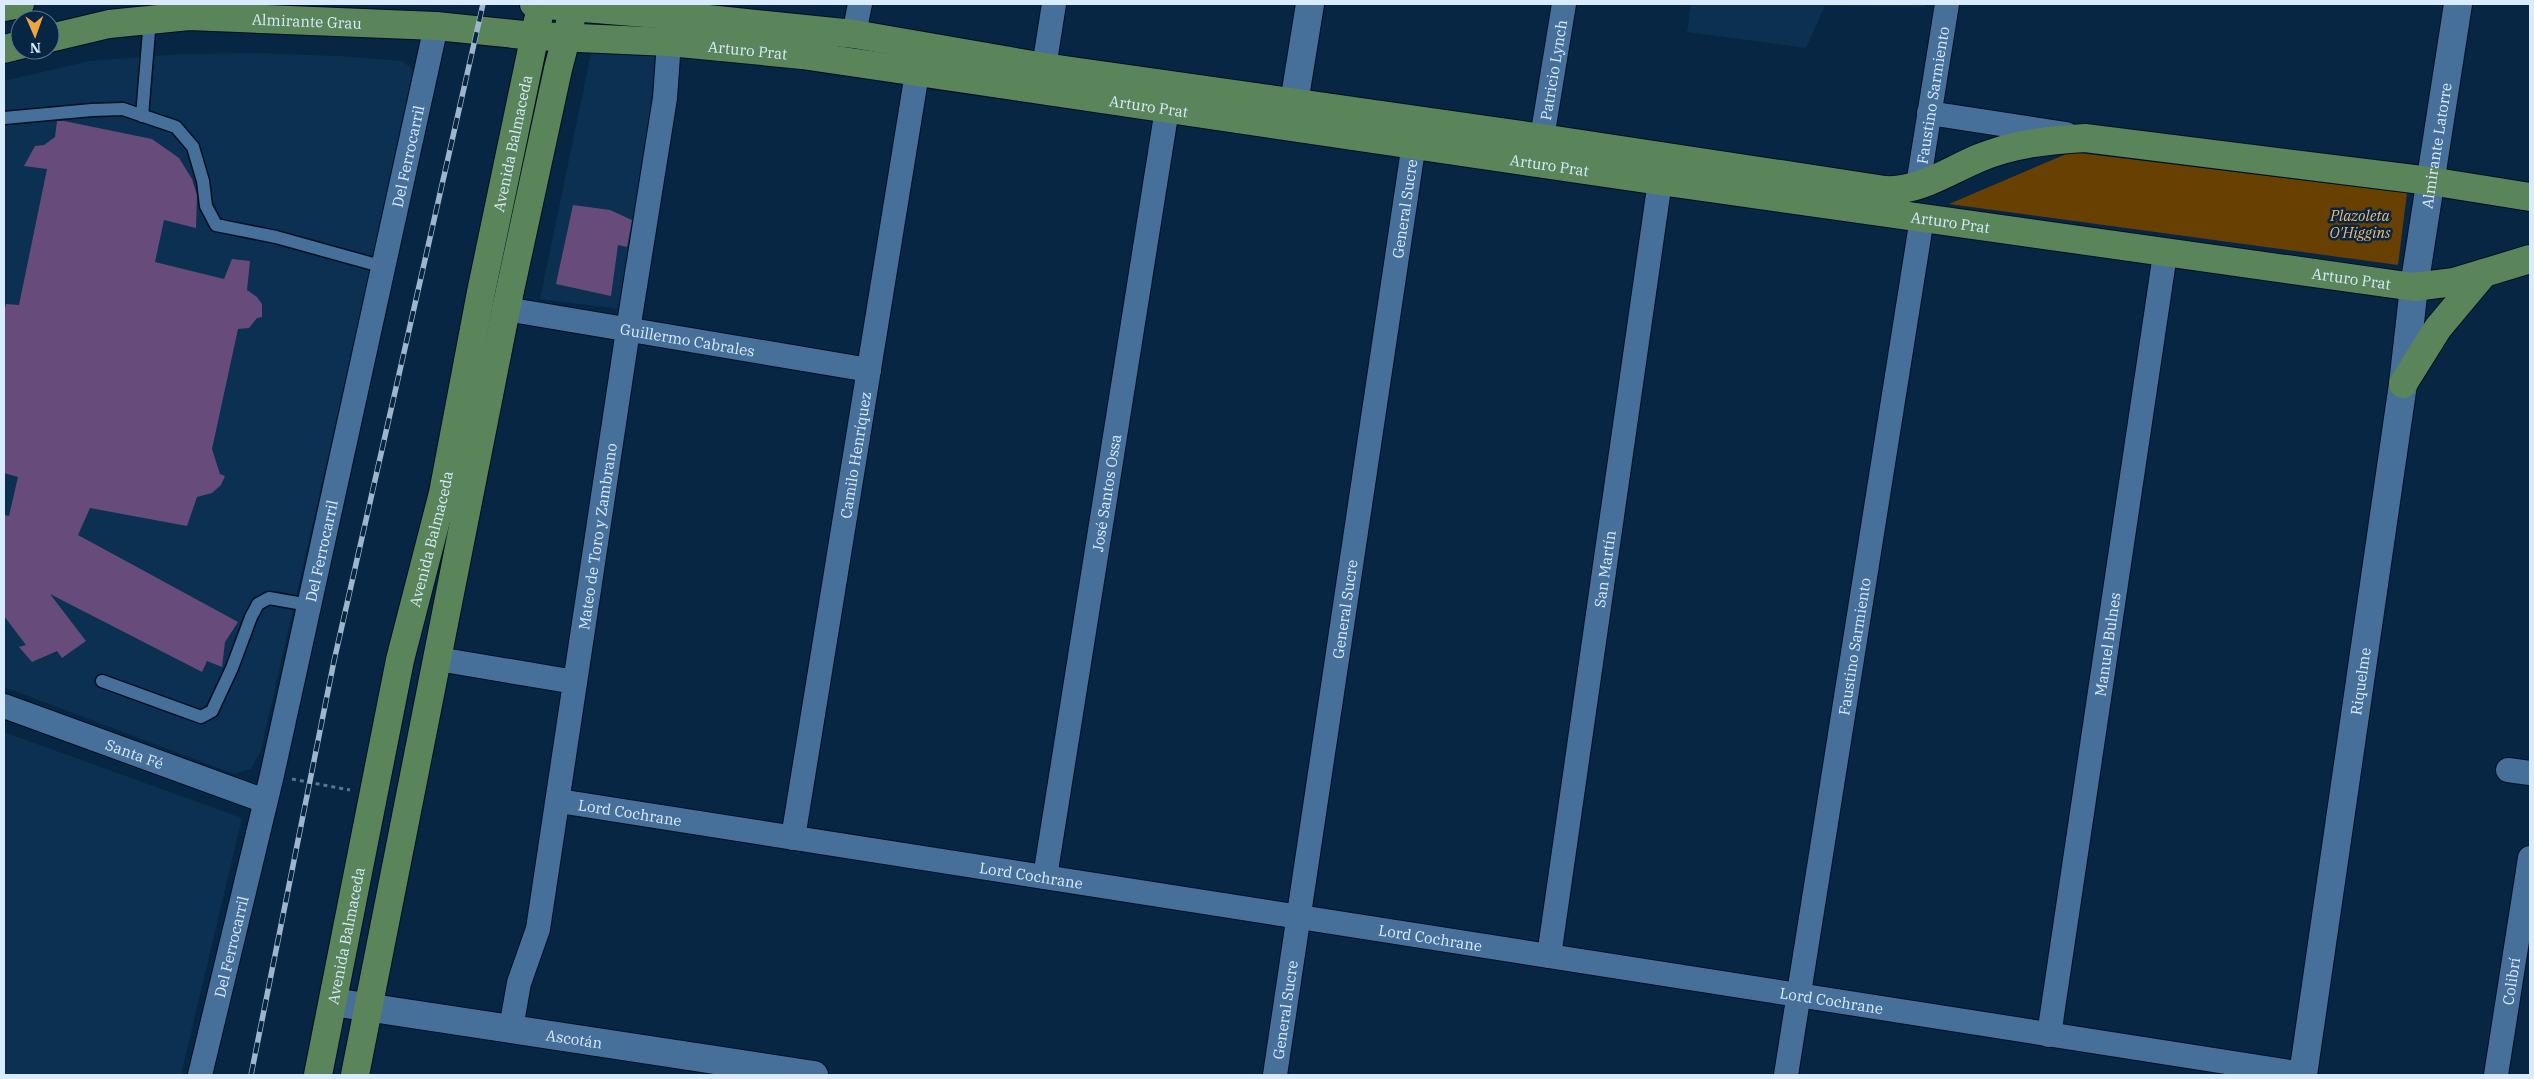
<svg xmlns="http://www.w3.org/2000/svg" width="2534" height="1079" font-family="'IBM Plex Serif',serif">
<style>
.built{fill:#0b3051}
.green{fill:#684001}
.building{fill:#674c7b}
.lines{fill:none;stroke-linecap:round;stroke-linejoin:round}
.lane-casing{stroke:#000f22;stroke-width:15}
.street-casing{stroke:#000f22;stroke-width:26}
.secondary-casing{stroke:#000f22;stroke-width:30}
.primary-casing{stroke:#000f22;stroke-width:30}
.path{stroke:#5b758e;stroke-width:3;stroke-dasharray:4 4;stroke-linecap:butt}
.lane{stroke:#46709a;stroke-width:12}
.street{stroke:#46709a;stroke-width:24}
.secondary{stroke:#46709a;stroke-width:28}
.primary{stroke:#5a845a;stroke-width:28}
.rail-casing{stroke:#9eb5cb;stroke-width:5.5}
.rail{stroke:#062643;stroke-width:4;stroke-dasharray:11;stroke-linecap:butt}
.labels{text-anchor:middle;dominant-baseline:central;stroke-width:5;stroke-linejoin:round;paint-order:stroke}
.street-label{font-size:15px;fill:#d9ecff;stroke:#062643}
.park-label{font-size:15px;font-style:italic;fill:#f8b96d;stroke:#062643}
</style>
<rect width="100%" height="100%" fill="#062643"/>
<path class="built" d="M1691,4h234v3l-100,-1 -19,42 -119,-16z
M258,53l82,3 63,5 10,9 1,10 -153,670 -10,19 -17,5 -230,-87v-606l85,-20 92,-7z
M591,53l65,3 -28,254 -88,-11z
M4,732l238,86 -61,257h-177z"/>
<path class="green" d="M2071,152l336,41 -9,72 -449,-61z"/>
<path class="building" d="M57,121h7l88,18 27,19 13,21 5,16 -1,33 -32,-8 -9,42 69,17 8,-20 18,2 -3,29 10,7 5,7v13l-5,1 -8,10 -11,1 -26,120 8,25 5,2 -4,9 -9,8 -15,4 -10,29 -97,-18 -12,27 160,87 -13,20 -3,25 -15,-6 -5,11 -152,-78 36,47 -24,17 -5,-7 -25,11 -13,-15 7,-2 -22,-29v-101l5,1 9,-39 -14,-4v-160l2,-9 13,1 28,-136 -23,-3 11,-20 9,-1 11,-8z
M573,205l37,5 22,10 -5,27 -9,-2 -7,51 -55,-12z"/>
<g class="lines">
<defs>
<path id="lane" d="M142,116l8,-97
M4,118l88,-8 31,-1 53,18 17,20 10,34 3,25 10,19 60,12 108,30
M102,681l99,36 11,-6 20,-43 19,-51 7,-13 11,-6 40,7"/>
<g id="street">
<path d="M854,34l6,-30"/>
<path d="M1044,67l10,-63"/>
<path d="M1929,113l137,21"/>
<path id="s1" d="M1542,138l22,-134"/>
<path id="s2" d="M1918,185l29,-181"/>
<path id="s3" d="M506,309l363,61"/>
<path d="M438,659l137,23"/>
<path id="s4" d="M4,706l261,95"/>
<path d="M2508,770l22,3"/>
<path id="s5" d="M559,801l1744,273"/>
<path id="s6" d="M793,838l124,-765"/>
<path id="s7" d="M1045,877l122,-768"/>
<path id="s8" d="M1549,956l111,-775"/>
<path id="s9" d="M511,1028l8,-45 19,-54 90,-599 37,-232 4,-56"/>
<path id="s10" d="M2049,1035l116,-781"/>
<path id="s11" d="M200,1075l72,-300 164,-749"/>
<path id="s12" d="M1275,1075l139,-932"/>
<path id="s13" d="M1786,1075l136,-857"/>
<path id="s14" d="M2496,1075l34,-217"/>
</g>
<g id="secondary">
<path d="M1294,103l16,-99"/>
<path id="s15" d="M333,1002l481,73"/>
<path id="s16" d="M2303,1075l100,-691 11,-97 44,-283"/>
</g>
<g id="primary">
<path d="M534,4l136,11 184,19 190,33 498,71 343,52c34,2 63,-19 94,-32 34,-14 69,-18 106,-20l345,43 100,16"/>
<path d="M4,7l16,-3"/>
<path id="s17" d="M50,38l59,-14 80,-8 247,10 98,10 135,6 133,13 858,126 754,106 40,-5 76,-23"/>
<path d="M4,49l16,-4"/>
<path d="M2403,384l35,-56 46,-55"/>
<path id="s18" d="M318,1075l82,-415 43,-167 38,-201 57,-272"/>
<path d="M355,1075l151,-766 52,-240 13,-50"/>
</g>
</defs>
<use href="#lane" class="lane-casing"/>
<use href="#street" class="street-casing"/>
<use href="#secondary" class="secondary-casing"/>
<use href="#primary" class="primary-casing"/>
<path class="path" d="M292,779l58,11"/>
<use href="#lane" class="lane"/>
<use href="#street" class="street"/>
<use href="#secondary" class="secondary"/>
<use href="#primary" class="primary"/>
<defs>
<path id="rail" d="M251,1075l83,-414 149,-657"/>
</defs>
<use href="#rail" class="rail-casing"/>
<use href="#rail" class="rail"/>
</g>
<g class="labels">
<g class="street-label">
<text stroke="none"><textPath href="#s17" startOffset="259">Almirante Grau</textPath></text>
<text stroke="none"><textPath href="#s17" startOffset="701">Arturo Prat</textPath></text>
<text stroke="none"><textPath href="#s1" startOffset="69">Patricio Lynch</textPath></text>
<text stroke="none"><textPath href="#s2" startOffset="91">Faustino Sarmiento</textPath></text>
<text stroke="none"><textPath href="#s17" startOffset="1106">Arturo Prat</textPath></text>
<text stroke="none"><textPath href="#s18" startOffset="952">Avenida Balmaceda</textPath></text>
<text stroke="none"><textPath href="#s16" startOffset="939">Almirante Latorre</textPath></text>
<text stroke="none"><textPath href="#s11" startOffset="942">Del Ferrocarril</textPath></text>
<text stroke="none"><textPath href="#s17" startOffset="1511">Arturo Prat</textPath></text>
<text stroke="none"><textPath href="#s12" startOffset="876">General Sucre</textPath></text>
<text stroke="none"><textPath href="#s17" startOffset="1916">Arturo Prat</textPath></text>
<text stroke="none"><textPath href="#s17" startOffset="2321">Arturo Prat</textPath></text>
<text stroke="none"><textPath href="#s3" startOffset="184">Guillermo Cabrales</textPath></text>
<text stroke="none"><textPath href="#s6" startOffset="388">Camilo Henríquez</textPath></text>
<text stroke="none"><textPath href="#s7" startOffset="389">José Santos Ossa</textPath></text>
<text stroke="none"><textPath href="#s9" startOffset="500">Mateo de Toro y Zambrano</textPath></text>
<text stroke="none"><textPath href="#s18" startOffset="548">Avenida Balmaceda</textPath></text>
<text stroke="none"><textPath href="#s11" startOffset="538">Del Ferrocarril</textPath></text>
<text stroke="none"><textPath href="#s8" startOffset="391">San Martín</textPath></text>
<text stroke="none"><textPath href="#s12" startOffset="471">General Sucre</textPath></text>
<text stroke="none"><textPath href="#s10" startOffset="395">Manuel Bulnes</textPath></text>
<text stroke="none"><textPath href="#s13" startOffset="434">Faustino Sarmiento</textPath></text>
<text stroke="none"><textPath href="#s16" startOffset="398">Riquelme</textPath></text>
<text stroke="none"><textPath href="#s4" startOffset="139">Santa Fé</textPath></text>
<text stroke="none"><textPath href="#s5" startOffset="72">Lord Cochrane</textPath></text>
<text stroke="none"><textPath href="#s5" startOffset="478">Lord Cochrane</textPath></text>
<text stroke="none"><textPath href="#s18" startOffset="142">Avenida Balmaceda</textPath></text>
<text stroke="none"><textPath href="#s5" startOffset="882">Lord Cochrane</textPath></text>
<text stroke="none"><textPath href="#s11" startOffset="132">Del Ferrocarril</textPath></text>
<text stroke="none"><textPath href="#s14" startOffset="95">Colibrí</textPath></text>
<text stroke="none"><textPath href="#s5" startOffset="1288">Lord Cochrane</textPath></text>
<text stroke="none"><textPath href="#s12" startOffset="66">General Sucre</textPath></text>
<text stroke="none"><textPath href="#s15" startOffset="244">Ascotán</textPath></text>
</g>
<g class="park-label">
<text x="2360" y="215">Plazoleta<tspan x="2360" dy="17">O'Higgins</tspan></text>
</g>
</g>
<rect width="2534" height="1079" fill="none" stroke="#d9ecff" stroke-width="10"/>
<g transform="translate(35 35) rotate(178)"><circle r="24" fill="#062643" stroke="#5a758e"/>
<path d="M0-4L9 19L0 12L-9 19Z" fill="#f1a540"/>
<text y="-8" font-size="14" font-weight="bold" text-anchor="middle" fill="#d9ecff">N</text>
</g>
</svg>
